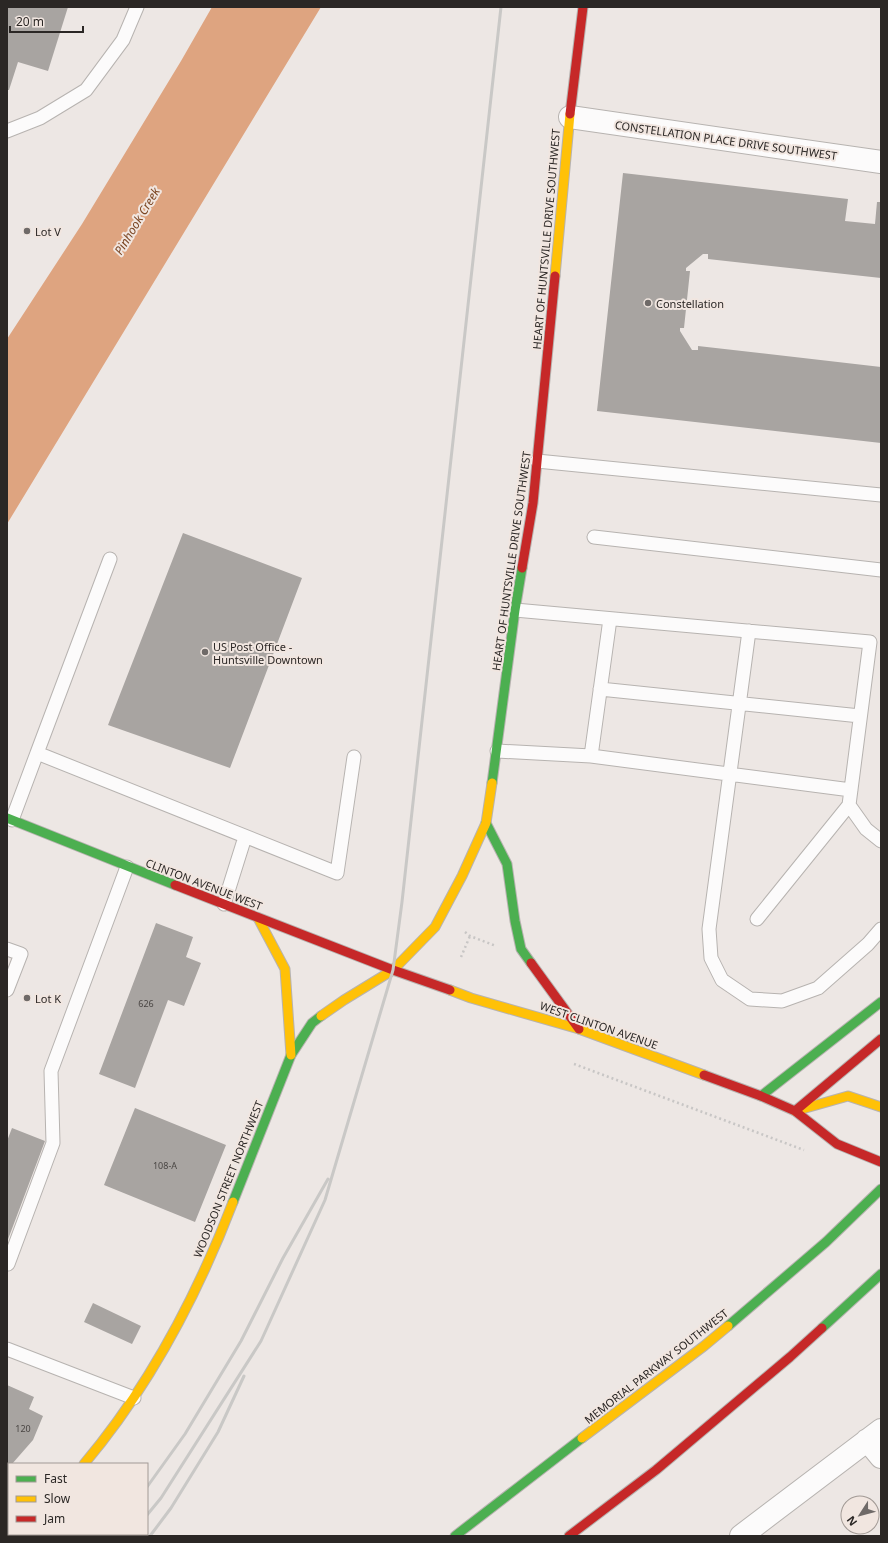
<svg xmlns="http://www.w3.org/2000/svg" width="888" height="1543" font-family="'Noto Sans',sans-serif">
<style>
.water{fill:#dea480}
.building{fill:#a8a4a1}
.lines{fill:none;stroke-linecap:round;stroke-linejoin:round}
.lane-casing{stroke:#b7b3b0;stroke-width:15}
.street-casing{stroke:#b7b3b0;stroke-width:24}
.fast-casing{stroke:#b7b3b0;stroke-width:11}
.slow-casing{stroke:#b7b3b0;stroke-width:11}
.jam-casing{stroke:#b7b3b0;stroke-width:11}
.path{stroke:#c8c6c5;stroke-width:2.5;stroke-dasharray:2 3;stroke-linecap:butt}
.lane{stroke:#fcfbfb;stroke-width:13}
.street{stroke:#fcfbfb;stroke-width:22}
.fast{stroke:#4caf50;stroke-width:9}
.slow{stroke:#ffc107;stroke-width:9}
.jam{stroke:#c62828;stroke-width:9}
.rail{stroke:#c9c8c6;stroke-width:3}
.poi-dot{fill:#6f6a68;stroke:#f1e6e0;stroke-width:1.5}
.labels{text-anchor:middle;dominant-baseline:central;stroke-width:4;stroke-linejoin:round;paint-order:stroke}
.number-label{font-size:9px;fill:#4a4644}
.street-label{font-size:11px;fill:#2b2725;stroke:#f1e6e0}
.poi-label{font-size:11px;fill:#2b2725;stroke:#f1e6e0;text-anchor:start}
.water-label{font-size:12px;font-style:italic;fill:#7a4421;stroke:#f1e6e0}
</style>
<rect width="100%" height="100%" fill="#ede7e4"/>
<path class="water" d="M212,7h109l-314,517v-185l75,-115 99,-163z"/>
<path class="building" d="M7,7h61l-20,64 -30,-9 -9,28h-2z
M623,173l225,26 -3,22 30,3 2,-22h4v76l-173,-19v-5h-5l-17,14v3h4l-6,57h-4v3l12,19h6v-4l183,21v76l-284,-32z
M183,533l119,45 -72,190 -122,-43z
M156,923l37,14 -7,20 15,6 -17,43 -16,-6 -33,88 -36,-14z
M135,1108l91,37 -31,77 -91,-37z
M12,1128l33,13 -38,101v-101z
M93,1303l48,23 -9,18 -48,-22z
M7,1385l27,12 -5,12 14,7 -10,24 -21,24h-3v3l-2,2z"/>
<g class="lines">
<defs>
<path id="lane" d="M7,131l33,-13 46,-28 37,-50 14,-33
M537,461l344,34
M594,537l287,33
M110,559l-73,194 300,120 17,-116
M515,610l355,32 -21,163 -92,114
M749,631l-40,298 2,29 11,22 28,19 32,2 36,-13 50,-44 13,-15
M600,689l260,27
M497,751l94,5 260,34
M591,756l19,-137
M849,805l17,24 15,12
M12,820l25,-67
M224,904l21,-67
M7,949l14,5 -14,36
M8,1264l45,-121 -2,-72 76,-204
M7,1349l127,49"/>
<path id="street" d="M570,117l311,45
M867,1440l14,17
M741,1536l140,-106"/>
<path id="fast" d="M492,783l23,-173 7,-42
M7,818l168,67
M486,823l21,41 8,57 6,28 10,14
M761,1096l120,-94
M233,1202l58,-147 21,-32 9,-7
M728,1326l98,-84 55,-53
M822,1328l59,-54
M455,1536l127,-98"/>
<path id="slow" d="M555,276l15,-162
M258,918l27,51 6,86
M450,990l21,8 108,31 125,46
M321,1016l23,-16 49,-30 42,-43 27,-51 24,-53 6,-40
M795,1111l53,-15 33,11
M582,1438l122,-92 24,-20
M84,1464c65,-77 113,-168 149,-262"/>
<path id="jam" d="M570,114l13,-107
M522,568l11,-65 22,-227
M175,885l218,85 57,20
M531,963l48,66
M704,1075l57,21 34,15 42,33 44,18
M795,1111l86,-72
M8,1536l2,-2
M569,1536l87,-66 134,-113 32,-29"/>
</defs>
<use href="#lane" class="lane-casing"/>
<use href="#street" class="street-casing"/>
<use href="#fast" class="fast-casing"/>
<use href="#slow" class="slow-casing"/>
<use href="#jam" class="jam-casing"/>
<path class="path" d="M465,932l5,4 26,10
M461,957l9,-21
M574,1064l230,86"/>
<use href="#lane" class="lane"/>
<use href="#street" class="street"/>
<use href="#fast" class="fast"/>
<use href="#slow" class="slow"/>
<use href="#jam" class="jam"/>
<path class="rail" d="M147,1487l38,-53 56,-93 42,-83 45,-79
M147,1515l14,-17 100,-157 64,-141 68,-230 9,-68 99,-895
M109,1536l2,-2
M130,1536l1,-2
M150,1536l21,-28 47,-76 26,-56"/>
</g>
<g class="poi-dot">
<circle cx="27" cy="231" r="4"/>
<circle cx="648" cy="303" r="4"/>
<circle cx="205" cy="652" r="4"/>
<circle cx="27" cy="998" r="4"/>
</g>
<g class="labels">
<g class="number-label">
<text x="146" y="1003">626</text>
<text x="165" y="1165">108-A</text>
<text x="23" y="1428">120</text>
</g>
<g class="street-label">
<text transform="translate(726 140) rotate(8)">CONSTELLATION PLACE DRIVE SOUTHWEST</text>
<text transform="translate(546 239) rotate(-85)">HEART OF HUNTSVILLE DRIVE SOUTHWEST</text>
<text transform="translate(511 561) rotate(-82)">HEART OF HUNTSVILLE DRIVE SOUTHWEST</text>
<text transform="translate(204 884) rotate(21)">CLINTON AVENUE WEST</text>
<text transform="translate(599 1025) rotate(19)">WEST CLINTON AVENUE</text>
<text transform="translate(228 1179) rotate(-68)">WOODSON STREET NORTHWEST</text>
<text transform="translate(656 1366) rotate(-38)">MEMORIAL PARKWAY SOUTHWEST</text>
</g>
<g class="poi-label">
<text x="35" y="231">Lot V</text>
<text x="656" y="303">Constellation</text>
<text x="213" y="646">US Post Office -<tspan x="213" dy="13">Huntsville Downtown</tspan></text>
<text x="35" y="998">Lot K</text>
</g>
<g class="water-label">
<text transform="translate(137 221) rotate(-59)">Pinhook Creek</text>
</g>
</g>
<rect width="888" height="1543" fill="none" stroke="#2b2725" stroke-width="16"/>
<rect x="8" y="1463" width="140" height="72" fill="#f1e6e0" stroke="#a29a95"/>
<rect x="16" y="1476" width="20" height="6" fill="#4caf50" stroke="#a29a95"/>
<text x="44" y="1483" font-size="12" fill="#2b2725">Fast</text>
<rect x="16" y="1496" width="20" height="6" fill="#ffc107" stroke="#a29a95"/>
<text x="44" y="1503" font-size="12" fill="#2b2725">Slow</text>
<rect x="16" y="1516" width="20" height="6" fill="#c62828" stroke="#a29a95"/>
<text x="44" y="1523" font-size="12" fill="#2b2725">Jam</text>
<g transform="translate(860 1515) rotate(234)"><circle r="19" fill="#f1e6e0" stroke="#a29a95"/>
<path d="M0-3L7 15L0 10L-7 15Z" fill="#6f6a68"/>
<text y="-6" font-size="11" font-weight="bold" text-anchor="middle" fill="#2b2725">N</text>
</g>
<path d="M10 26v6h73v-6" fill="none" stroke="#2b2725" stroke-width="2"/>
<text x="16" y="26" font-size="12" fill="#2b2725" stroke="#f1e6e0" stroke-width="3" paint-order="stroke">20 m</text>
</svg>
